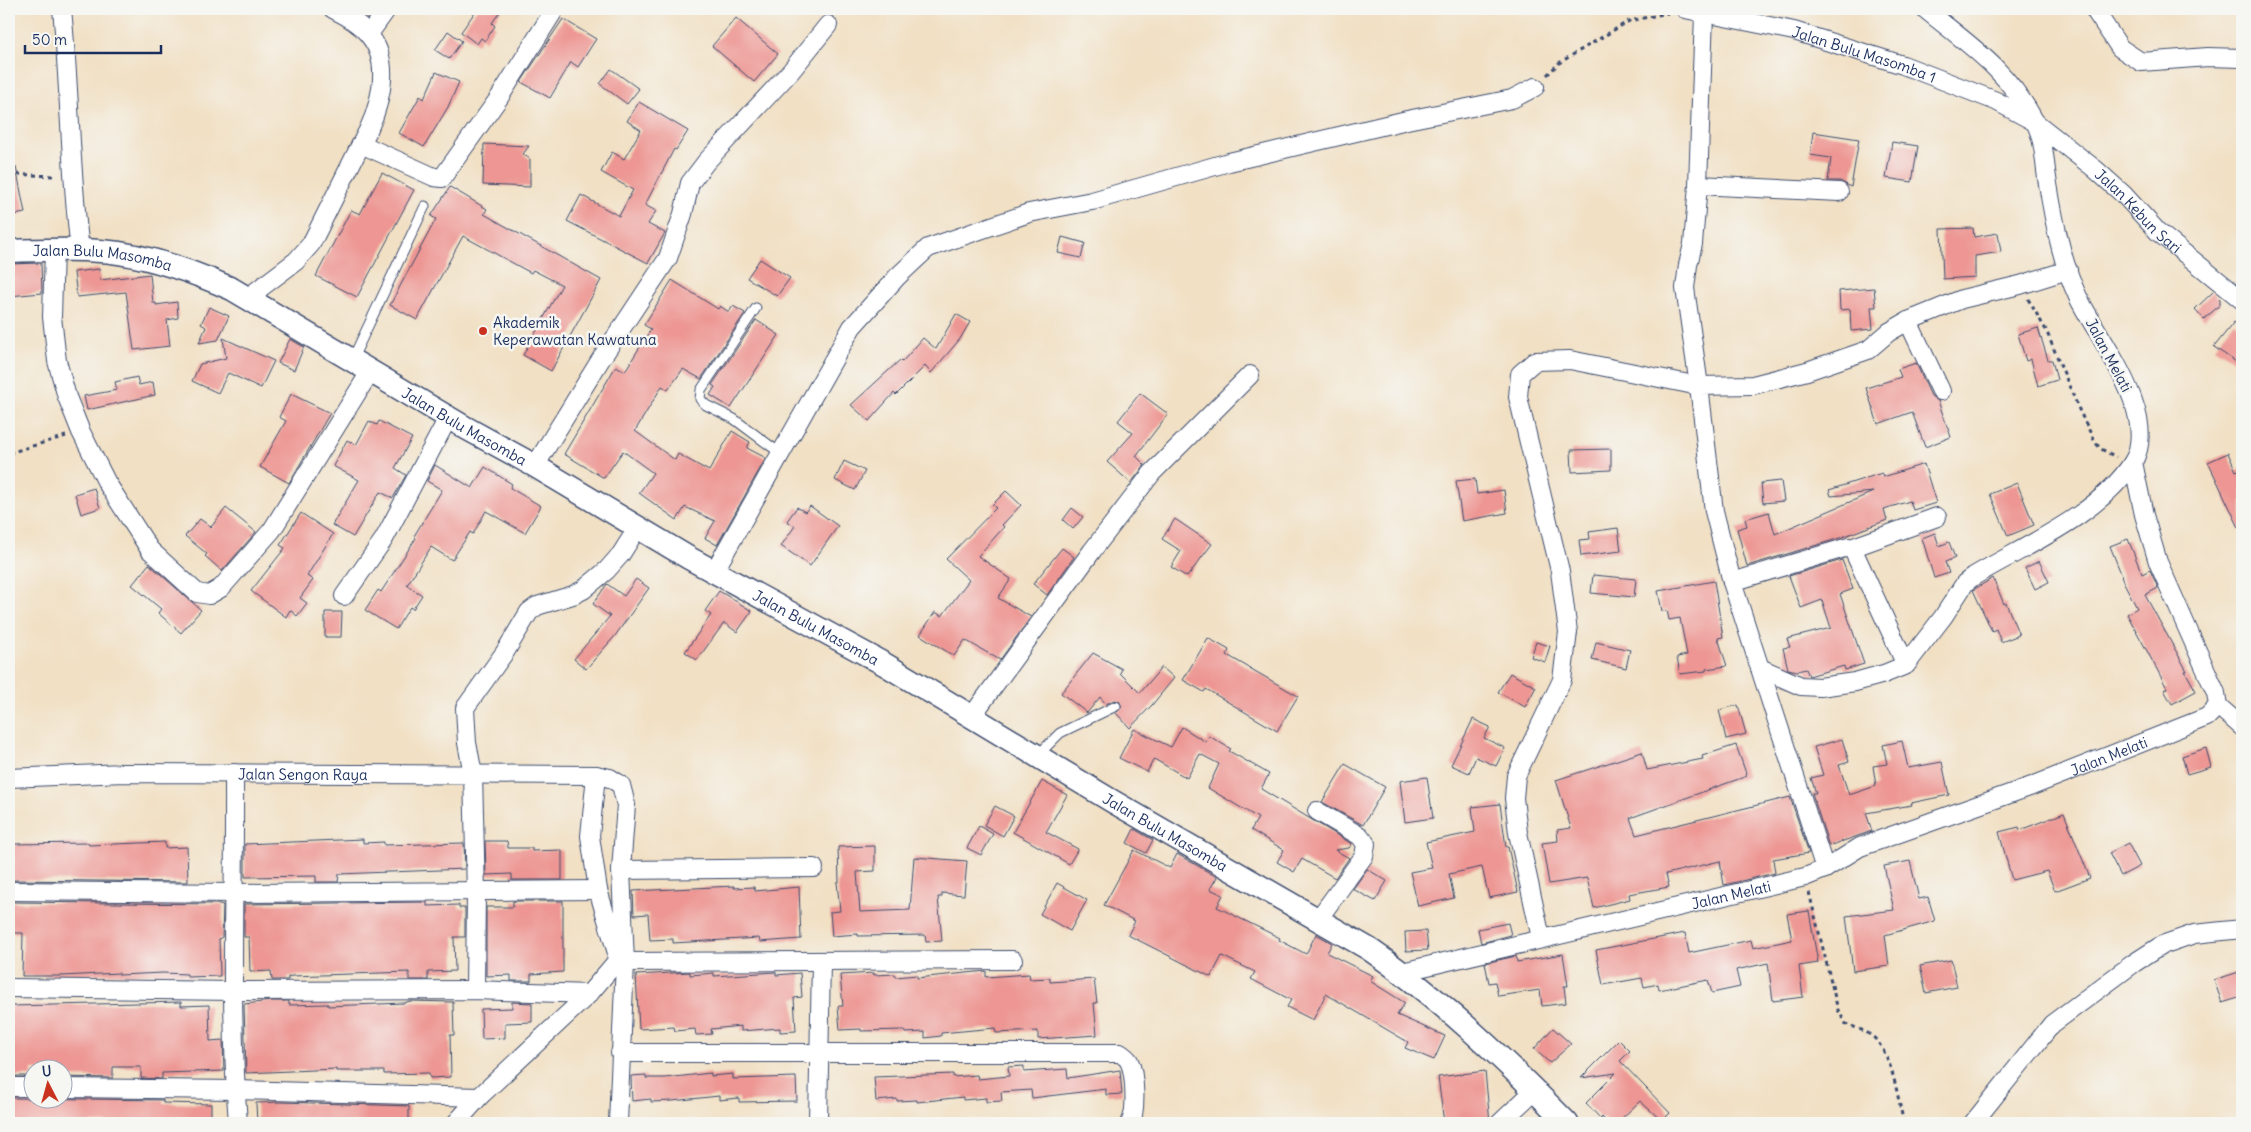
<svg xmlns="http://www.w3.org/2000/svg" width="2251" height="1132" font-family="Delius,sans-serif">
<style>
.building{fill:#ed9693}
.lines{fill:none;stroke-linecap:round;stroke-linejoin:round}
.service-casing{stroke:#3b4a6d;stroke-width:11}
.minor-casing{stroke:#3b4a6d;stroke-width:20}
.tertiary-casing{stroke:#3b4a6d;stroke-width:25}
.path{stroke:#3b4a6d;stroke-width:3;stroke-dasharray:4 4;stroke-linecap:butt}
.service{stroke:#fff;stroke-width:9}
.minor{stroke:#fff;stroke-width:18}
.tertiary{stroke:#fff;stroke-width:22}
.poi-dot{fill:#c8321e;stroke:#f6f6f2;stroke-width:2}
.labels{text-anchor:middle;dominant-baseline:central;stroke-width:5;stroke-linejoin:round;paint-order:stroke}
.street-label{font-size:15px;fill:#1b2f5e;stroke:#f6f6f2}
.poi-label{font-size:15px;fill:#1b2f5e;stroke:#f6f6f2;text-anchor:start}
</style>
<rect width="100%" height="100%" fill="#f6f6f2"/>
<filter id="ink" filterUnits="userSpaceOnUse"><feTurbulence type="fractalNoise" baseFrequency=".02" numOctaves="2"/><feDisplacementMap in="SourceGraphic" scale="10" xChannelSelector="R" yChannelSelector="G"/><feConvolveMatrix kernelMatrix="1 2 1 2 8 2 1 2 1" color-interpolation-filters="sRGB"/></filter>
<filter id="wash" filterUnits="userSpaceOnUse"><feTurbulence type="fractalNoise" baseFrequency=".0096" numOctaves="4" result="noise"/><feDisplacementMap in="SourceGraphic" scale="20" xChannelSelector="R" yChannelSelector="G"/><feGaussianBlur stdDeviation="1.12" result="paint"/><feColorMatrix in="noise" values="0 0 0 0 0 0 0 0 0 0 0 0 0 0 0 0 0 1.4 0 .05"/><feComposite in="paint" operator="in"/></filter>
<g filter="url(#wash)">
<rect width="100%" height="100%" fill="#f1e0c4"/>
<g id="blocks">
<path class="building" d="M477,9h25l-10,14 3,3 -10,15 -4,-3 -4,6 -16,-12z
M736,18l42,36 -24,28 -42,-36z
M563,19l33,20 -18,28 -7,-5 -21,36 -29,-16z
M448,31l14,10 -13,18 -14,-9z
M611,69l28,20 -12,15 -27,-20z
M436,72l23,10 -11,25 -24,40 -25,-14 21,-37 4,3z
M639,102l49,29 -12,19 -2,-1 -29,56 11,6 -8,13 17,9 -17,30 -81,-42 14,-26 38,21 14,-26 -32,-18 11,-20 12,7 17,-29 -14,-9z
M1813,132l46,7 -8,48 -11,-6h-12l3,-23 -21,-3z
M1892,142l26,4 -6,36 -26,-4z
M484,144l45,2 -6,8 7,5v28l-47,-2z
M16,167l9,46 -16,3v-48z
M382,173l32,17 -57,107 -41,-21 35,-66 9,4z
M450,187l37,22 -3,5 117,66 -50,91 -28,-16 39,-70 -29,-15 -2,3 -68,-37 -46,84 -27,-15 46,-86 -5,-3z
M1973,228l1,9 24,-4 3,19 -26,4v21l-32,2 -2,-50z
M1062,237l23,6 -4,15 -23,-5z
M760,259l30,19 -13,18 -30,-18z
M41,263l1,30 -33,3v-32z
M99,269l1,11 50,-6 3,29h3v2l21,-3 1,16 -11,2 3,26 -36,4 -8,-58 -49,5 -3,-25z
M672,280l46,29 2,-3 9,6 4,-6 12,7 -44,66 -18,-10 -15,21 -6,-4 -27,45 40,29 3,-6 31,17 23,-40 18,11 -3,6 19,10 -49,87 -12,-7 10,-17 -30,-14 -8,13 -38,-27 14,-20 -30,-22 -19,27 -40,-24 52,-88 9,5 26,-42 -7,-4z
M1874,288l2,19h-5l2,22 -22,2 -1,-22 -10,1 -1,-19z
M2213,292l7,7v6l-16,14 -9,-10z
M209,307l20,9 -11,24 -19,3 7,-16 -5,-3z
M956,314l14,8 -10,17 -29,34 -6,-7 -29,29 -2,-2 -25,28 -18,-16 49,-45 2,2 21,-24 13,11z
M756,320l23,15 -48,73 -21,-13 5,-8 -3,-2z
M2234,322l8,6v38l-28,-19z
M2038,328l10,32h4l5,20 -19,6 -7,-27 -5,2 -8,-27z
M223,338l51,23 -13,27 -33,-15 -10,20 -26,-12 8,-17 26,-6z
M290,339l14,8 -10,23 -16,-7z
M1916,363l15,33 7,5 13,36 -26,10 -13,-35 -34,12 -12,-36 35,-11 -3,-8z
M137,377l2,8 14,-3 2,13 -68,15 -3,-14 33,-6 -2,-8z
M1140,393l28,21 -32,42 9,9 -14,18 -24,-21 26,-29 -15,-12z
M291,394l39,19 -41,70 -29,-16 26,-46 -7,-4z
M369,421l8,4 2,-4 33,17 -17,30 11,7 -13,23 -13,-6 -27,45 -21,-12 27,-45 -26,-14 14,-26 9,5z
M1611,449v21l-39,2 -1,-22z
M2228,453l8,18 6,-2v65l-34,-72z
M844,461l21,10 -10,19 -20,-10z
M1924,464l12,39 -23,7 -3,-9 -26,8 3,11 -50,19 -90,27 -10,-37 10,-3 -2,-7 24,-7 6,22 98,-42 -42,4 -2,-6 53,-17 1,4z
M435,465l37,23 13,-21 27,17 -2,4 31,18 -16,27 -39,-22 -13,23 -3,-2 -18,28 -21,-13 -24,38 15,10 -9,14 -3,-2 -14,22 -31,-19 13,-20 3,2 35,-54 -2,-2 28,-46 -15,-9z
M1475,479l2,15 27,-4 3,23 -45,8 -6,-40z
M1781,481l3,20 -21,2 -2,-20z
M2017,483l17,42 -26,11 -18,-42z
M94,488l6,20 -19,6 -6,-20z
M1006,491l15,14 -19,20 2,2 -26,29 33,23 -13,19 33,19 -31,43 -35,-20 -11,16 -34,-21 15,-23 7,4 27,-36 -23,-21 50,-51 -4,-3z
M810,506l28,20 -28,40 -29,-20 14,-20 -8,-5 10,-14 8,5z
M226,508l30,24 -34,39 -17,-15 2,-2 -22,-18 15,-17 11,8z
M1072,508l11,9 -10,12 -10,-9z
M301,513l32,21 -26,42 6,4 -13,18 7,5 -10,13 -7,-6 -4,7 -35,-26 34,-43 -5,-3z
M1175,519l37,25 -25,33 -16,-10 10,-16 -19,-12z
M1618,528l3,23 -40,5 -2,-16 11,-1 -1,-7z
M1935,533l4,13 10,-4 6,16 -10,4 4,11 -15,5 -12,-40z
M2128,539l14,35 8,-4 8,18 -13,7 42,76h-2l11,20 -24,13 -8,-14 3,-2 -40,-74 10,-6 -16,-31 1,-1 -12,-30z
M1062,548l12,9 -27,38 -14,-11z
M1842,560l11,29 -13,5 24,70 -19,6 -1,-4 -35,10 -3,-7 -9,2 -9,-2 -5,-21 7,-1 -3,-8 44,-11 -9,-28 -21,8 -12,-32z
M2039,561l10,21 -14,7 -10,-21z
M149,564l52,46 -20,23 -23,-20 3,-4 -29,-24z
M1593,575l43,4 -2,18 -43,-4z
M1993,578l11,26 2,-1 13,32 -18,7 -5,-13 -4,2 -19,-41z
M636,579l13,9 -34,48 -29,33 -12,-10 36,-43 -17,-12 14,-20 17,12z
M1714,581l9,56 -5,1 9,28 -21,3v2l-26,3 -3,-17 10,-2 -7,-37 -11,2 -2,-10 -5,1 -4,-20z
M719,591l33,20 -15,21 -13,-9 -27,37 -12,-8 26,-37 -6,-4z
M325,612h17l-1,25h-16z
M1208,638l21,12 -2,5 71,41 -21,35 -71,-42 -2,3 -21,-12z
M1536,642l14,4 -5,16 -14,-5z
M1596,642l34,8 -4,18 -34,-8z
M1093,653l29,16 -2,4 20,20 22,-26 12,11 -22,27 -22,23 -14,-15 6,-6 -3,-6 -5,-1 -8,4 -6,-7 -13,16 -26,-20z
M1510,673l26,14 -11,20 -27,-15z
M1738,705l8,29 -20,5 -7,-29z
M1473,719l17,8 -6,11 21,10 -9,18 -20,-9 -7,16 -18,-8z
M1182,727l24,15 3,-6 22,13 -2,2 40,23 -8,15 91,55 -3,4 -14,2 14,8 -14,20 -33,-19 -8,13 -17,-10 7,-12 -33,-20 7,-12 -50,-30 11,-24 -19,-10 -13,24 -33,-19 -7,13 -28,-14 15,-29 37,18z
M1842,739l7,23 -10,3 10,30 27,-9 -3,-20 14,-2 -4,-19 19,-4 6,27 34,-6 7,33 -38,8 1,2 -46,8 6,18 -43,15 -17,-53h4l-5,-15 12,-3 -9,-28z
M1736,745l11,31 -117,42 6,17 154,-38 19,56 -36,6 2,14 -51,12 -4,-24 -54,13 3,13 -40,7 1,5 -36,9 -7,-30 -38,6 -7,-41 16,-2 -1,-11 14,-2 -15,-48 86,-28 5,18 56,-11 -1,-3z
M2206,748l5,19 -24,7 -5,-18z
M1345,764l40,23 -22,38 -41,-23z
M1427,777l6,41 -28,4 -5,-41z
M1042,781l25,14 -21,37 32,17 -9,15 -56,-32z
M1500,804l6,43h2l10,45 -29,6 -7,-31 -33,7 5,24 -36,8 -8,-34 22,-4 -6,-26 49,-10 -3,-25z
M995,806l19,10 -11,20 -19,-11z
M2064,813l26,65 -35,13 -8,-20 -35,9 -13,-48 20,-5 1,3z
M979,826l14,8 -12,21 -14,-7z
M1134,829l19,11 -7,13 -19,-10z
M363,839v4l21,-1v3l80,-2 1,26 -126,5 -1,8h-22v-6l-71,1v-33z
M485,841h22l1,7h24v3l30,-1v30h-50v-6l-26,1z
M165,842v6l22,-1 1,35 -179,-2v-36l79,-1 1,2z
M2128,843l12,23 -19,10 -12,-23z
M875,846v25l-18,1 3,40 50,-2 4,-53 53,4 -3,34 -22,-2v4h-4l4,44 -16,1 -1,-7 -67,1v-2l-26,2 -2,-24 10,-1 -3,-29h2l-1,-35z
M1134,850l36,18 7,-14 40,23 -7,12 13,6 -6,12 63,31 -1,2 27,14 10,-20 16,9 -5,10 46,23 -3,5 35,22 -8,12 48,21 -11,24 -29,-12 3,-6 -82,-48 -13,26 -26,-13 4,-7 -40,-21 4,-7 -33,-16 -11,21 -83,-42 7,-14 -31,-16z
M1910,861l9,38 9,-2 7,24 -50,14 4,31 -36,5 -7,-55 48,-6 -10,-44z
M1367,869l20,12 -12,20 -22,-12z
M1057,883l30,17 -17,31 -30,-17z
M734,886v2l20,-1 1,4 44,-4 2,52 -41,3 -1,-4 -86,5v-4l-23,1 -2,-26 -14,1 -1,-24z
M513,901h50v71l-32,2v7h-20v-6l-25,1v-69h27z
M9,902l211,2 3,1 -1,32 -3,2 1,37 -33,1v-3l-24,-1 -44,2v-2l-57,3h-40l1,-43h-14z
M427,902v4l32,-1v3h6v29h-11l1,34 -27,1v8h-19v-8l-117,4 -4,1v3h-16l-1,-9 -21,1 -1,-35h-5v-33z
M1809,911l9,52 -19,3 4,31 -30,4 -5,-38 -32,7 4,17 -28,6 -4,-13 -49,10 -1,-6 -14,3 -2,-9 -39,7 -7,-35 89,-17 4,20 62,-13 2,8 39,-8 -5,-26z
M1508,923l3,12 -30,8 -3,-14z
M1426,931l2,19 -22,1 -1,-19z
M1563,954l5,32h-4l2,17 -24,3 -2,-16 -42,6 -3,-14 -6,1 -4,-20 31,-7 1,6z
M1951,960l6,27 -31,6 -6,-27z
M986,971v6l43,-3 1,5 20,-1v4l44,-3 3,24h-3l3,32 -59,4v-8l-42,2 -1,-5 -54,5v3l-16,2v-6l-20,1 -1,-3 -43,1v-2l-21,1 -2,-24h5l-3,-31 34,-2v2l21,-1 1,3 21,-2v3z
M2242,971v26l-20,6 -8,-23z
M690,972v3l24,-2v3l62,-4v3l24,-2 2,24 -8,1 2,33 -16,1v-4l-39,3v-5l-30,3 1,5 -16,1 -1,-6 -20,2 -1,-4 -35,2 -3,-54z
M272,1001h17v4l39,-1v2l76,-3 6,-2 43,1 1,33h-4l1,42 -21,1 -1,-5 -45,1v-3h-48v-2l-90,4 -2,-69z
M181,1002v4l28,-1 1,36 13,-1 1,31 -62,2v6l-21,-1v-11h-28v11l-51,-1v-7h-30v6h-21l-1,-70z
M512,1002l20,1v19l-27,1v15l-23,1 -1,-30 31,-1z
M1553,1028l18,16 -21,19 -16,-14z
M1619,1040l11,11 -10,10 50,52 -8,8 -22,-20 -23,22h-9l-6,-6 -1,2 -15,-16 30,-30 -35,5z
M1024,1066v6l43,-3 1,9 52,-8 2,24 -16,1v-6l-74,9 -1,-8 -30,2 1,9 -16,1v-4l-23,2v-3l-46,5v-2l-20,1v-2l-21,2 -2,-24 79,-3v3l24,-2 1,4 31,-3 -1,-9z
M1485,1071l5,52h-46l-6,-46z
M711,1073v3l22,-2v5l63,-2 1,24 -58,1v-4l-20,2v-4l-47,5 -21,1v-3l-19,2 -1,-25 15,-1v3h19z
M10,1098l153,2v3l48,1v19h-201z
M281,1102l128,4v17h-152l-1,-20z"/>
</g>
</g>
<g filter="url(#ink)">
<use href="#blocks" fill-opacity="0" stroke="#3b4a6d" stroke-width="1"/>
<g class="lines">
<defs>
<path id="service" d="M756,308l-55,82 -1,9 6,6 28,14 46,34
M352,360l73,-154
M1038,755l22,-22 56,-27"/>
<g id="minor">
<path d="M62,9c8,80 8,161 18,241"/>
<path d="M333,9c12,6 27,15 35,25 27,30 10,80 -7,110l73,33 8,1 57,-80 56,-89"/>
<path id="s1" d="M1685,9l109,22 109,34 93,36 39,21 60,47 29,26 34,37 84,68"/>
<path d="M2094,9l26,39 21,14 67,-5 34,1"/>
<path d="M369,34l18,-25"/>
<path d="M1698,185l141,7"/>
<path d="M54,250l-2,67 5,44 10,36 14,35 26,51 43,67 47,43 12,2 12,-7 51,-58 98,-158"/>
<path d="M247,298l49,-37 15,-17 50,-100"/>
<path d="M1908,321l33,70"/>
<path d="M535,466l66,-107 67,-101 15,-44 7,-31 16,-21 85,-91 37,-46"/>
<path d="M1851,548l86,-31"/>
<path d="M715,570l137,-243 45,-50 31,-29 101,-35 63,-12 137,-39 178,-42 105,-21 23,-12"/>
<path d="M1732,582l116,-35 6,5 52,113"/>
<path d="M344,596l40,-57 64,-121"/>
<path d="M1760,668l41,18 19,1 35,-5 29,-8 22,-9 37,-48 22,-34 9,-7c52,-31 125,-61 159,-114"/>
<path d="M2218,706l24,21"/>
<path d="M972,716l120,-165 60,-78 98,-98"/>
<path d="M234,773c1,116 -5,235 4,350"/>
<path id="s2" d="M9,778l114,-5 473,2 14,3 11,7 5,20 -5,65 4,92 -7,161"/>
<path d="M1317,811l43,25 6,8 -2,12 -45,62"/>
<path d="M1825,869l-93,-287 -18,-71 -15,-125 54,-1 54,-14 61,-21 21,-18 19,-11 54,-22 58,-14 48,-15"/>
<path d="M621,870l193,-2"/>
<path d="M9,891l226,2 363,-3"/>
<path d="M1541,938l-23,-105 -4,-35 2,-22 46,-96 6,-48 -8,-61 -42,-174 2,-23 15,-13 35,-1 129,26 -14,-98 3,-23 5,-21 5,-59 6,-171"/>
<path d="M625,962l388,-2"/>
<path id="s3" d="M1402,972l403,-95 20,-8 35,-22 172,-61 175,-69 11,-11 -2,-13 -58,-131 -14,-47 -11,-53c27,-47 -34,-122 -55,-165 -16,-34 -24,-76 -30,-113 -4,-21 -3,-43 -13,-62 -28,-53 -66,-77 -110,-113"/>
<path d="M9,988l225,3 241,-1 114,4"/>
<path d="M475,990l1,-97 -3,-119 -6,-31 -2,-35 40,-56 24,-40 8,-6 36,-11 10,-5 24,-20 14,-16 17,-27"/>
<path d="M620,1053h500c3,2 7,5 9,8 6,12 8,51 1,62"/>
<path d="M9,1087h23"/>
<path d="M62,1088l174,2 243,7"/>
<path d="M456,1123l23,-26 110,-103 27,-32 1,-9 -19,-63 -8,-54 6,-61"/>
<path d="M818,1123l3,-162"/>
<path d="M1500,1123l35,-33"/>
<path d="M1973,1123l79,-99 82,-61 28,-18 32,-11 48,-5"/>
</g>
<g id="tertiary">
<path id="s4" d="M9,251c36,-1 74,-3 110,2 39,6 77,20 113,36l234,139 69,38 154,92 197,107 226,136 257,148c72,50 137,112 198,174"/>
</g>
</defs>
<use href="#service" class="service-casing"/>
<use href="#minor" class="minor-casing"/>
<use href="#tertiary" class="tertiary-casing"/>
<path class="path" d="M1547,75l12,-12 70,-42 39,-8
M9,174l46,2
M2028,299l18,31 34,82 15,30 6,7 15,8
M9,453l57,-17
M1809,892l29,118 8,14c10,4 24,8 31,17 17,21 20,56 27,82"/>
<use href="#service" class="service"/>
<use href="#minor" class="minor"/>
<use href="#tertiary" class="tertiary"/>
</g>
</g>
<circle class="poi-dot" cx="483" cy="331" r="5"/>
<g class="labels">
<g class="street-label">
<text stroke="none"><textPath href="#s1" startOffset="185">Jalan Bulu Masomba 1</textPath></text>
<text stroke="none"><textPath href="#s1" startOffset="506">Jalan Kebun Sari</textPath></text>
<text stroke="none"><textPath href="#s4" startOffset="94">Jalan Bulu Masomba</textPath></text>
<text transform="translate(2109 355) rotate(62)">Jalan Melati</text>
<text stroke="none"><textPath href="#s4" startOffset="499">Jalan Bulu Masomba</textPath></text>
<text stroke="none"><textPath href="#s4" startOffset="904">Jalan Bulu Masomba</textPath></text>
<text stroke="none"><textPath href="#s3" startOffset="742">Jalan Melati</textPath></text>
<text stroke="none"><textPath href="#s2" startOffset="294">Jalan Sengon Raya</textPath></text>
<text stroke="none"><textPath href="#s4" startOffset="1309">Jalan Bulu Masomba</textPath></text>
<text stroke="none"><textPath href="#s3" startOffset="338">Jalan Melati</textPath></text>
</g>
<g class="poi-label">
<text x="493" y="322">Akademik<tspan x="493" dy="17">Keperawatan Kawatuna</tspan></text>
</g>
</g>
<rect width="2251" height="1132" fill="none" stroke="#f6f6f2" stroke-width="30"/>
<g transform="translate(48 1084) rotate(354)"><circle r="24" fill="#f6f6f2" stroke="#9ea6b7"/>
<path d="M0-4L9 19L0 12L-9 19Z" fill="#c8321e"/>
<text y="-8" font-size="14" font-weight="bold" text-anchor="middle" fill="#1b2f5e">U</text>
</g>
<path d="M25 45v8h136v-8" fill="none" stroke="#1b2f5e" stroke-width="2.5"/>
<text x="32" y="45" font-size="15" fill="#1b2f5e" stroke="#f6f6f2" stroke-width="4" paint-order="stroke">50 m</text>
</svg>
